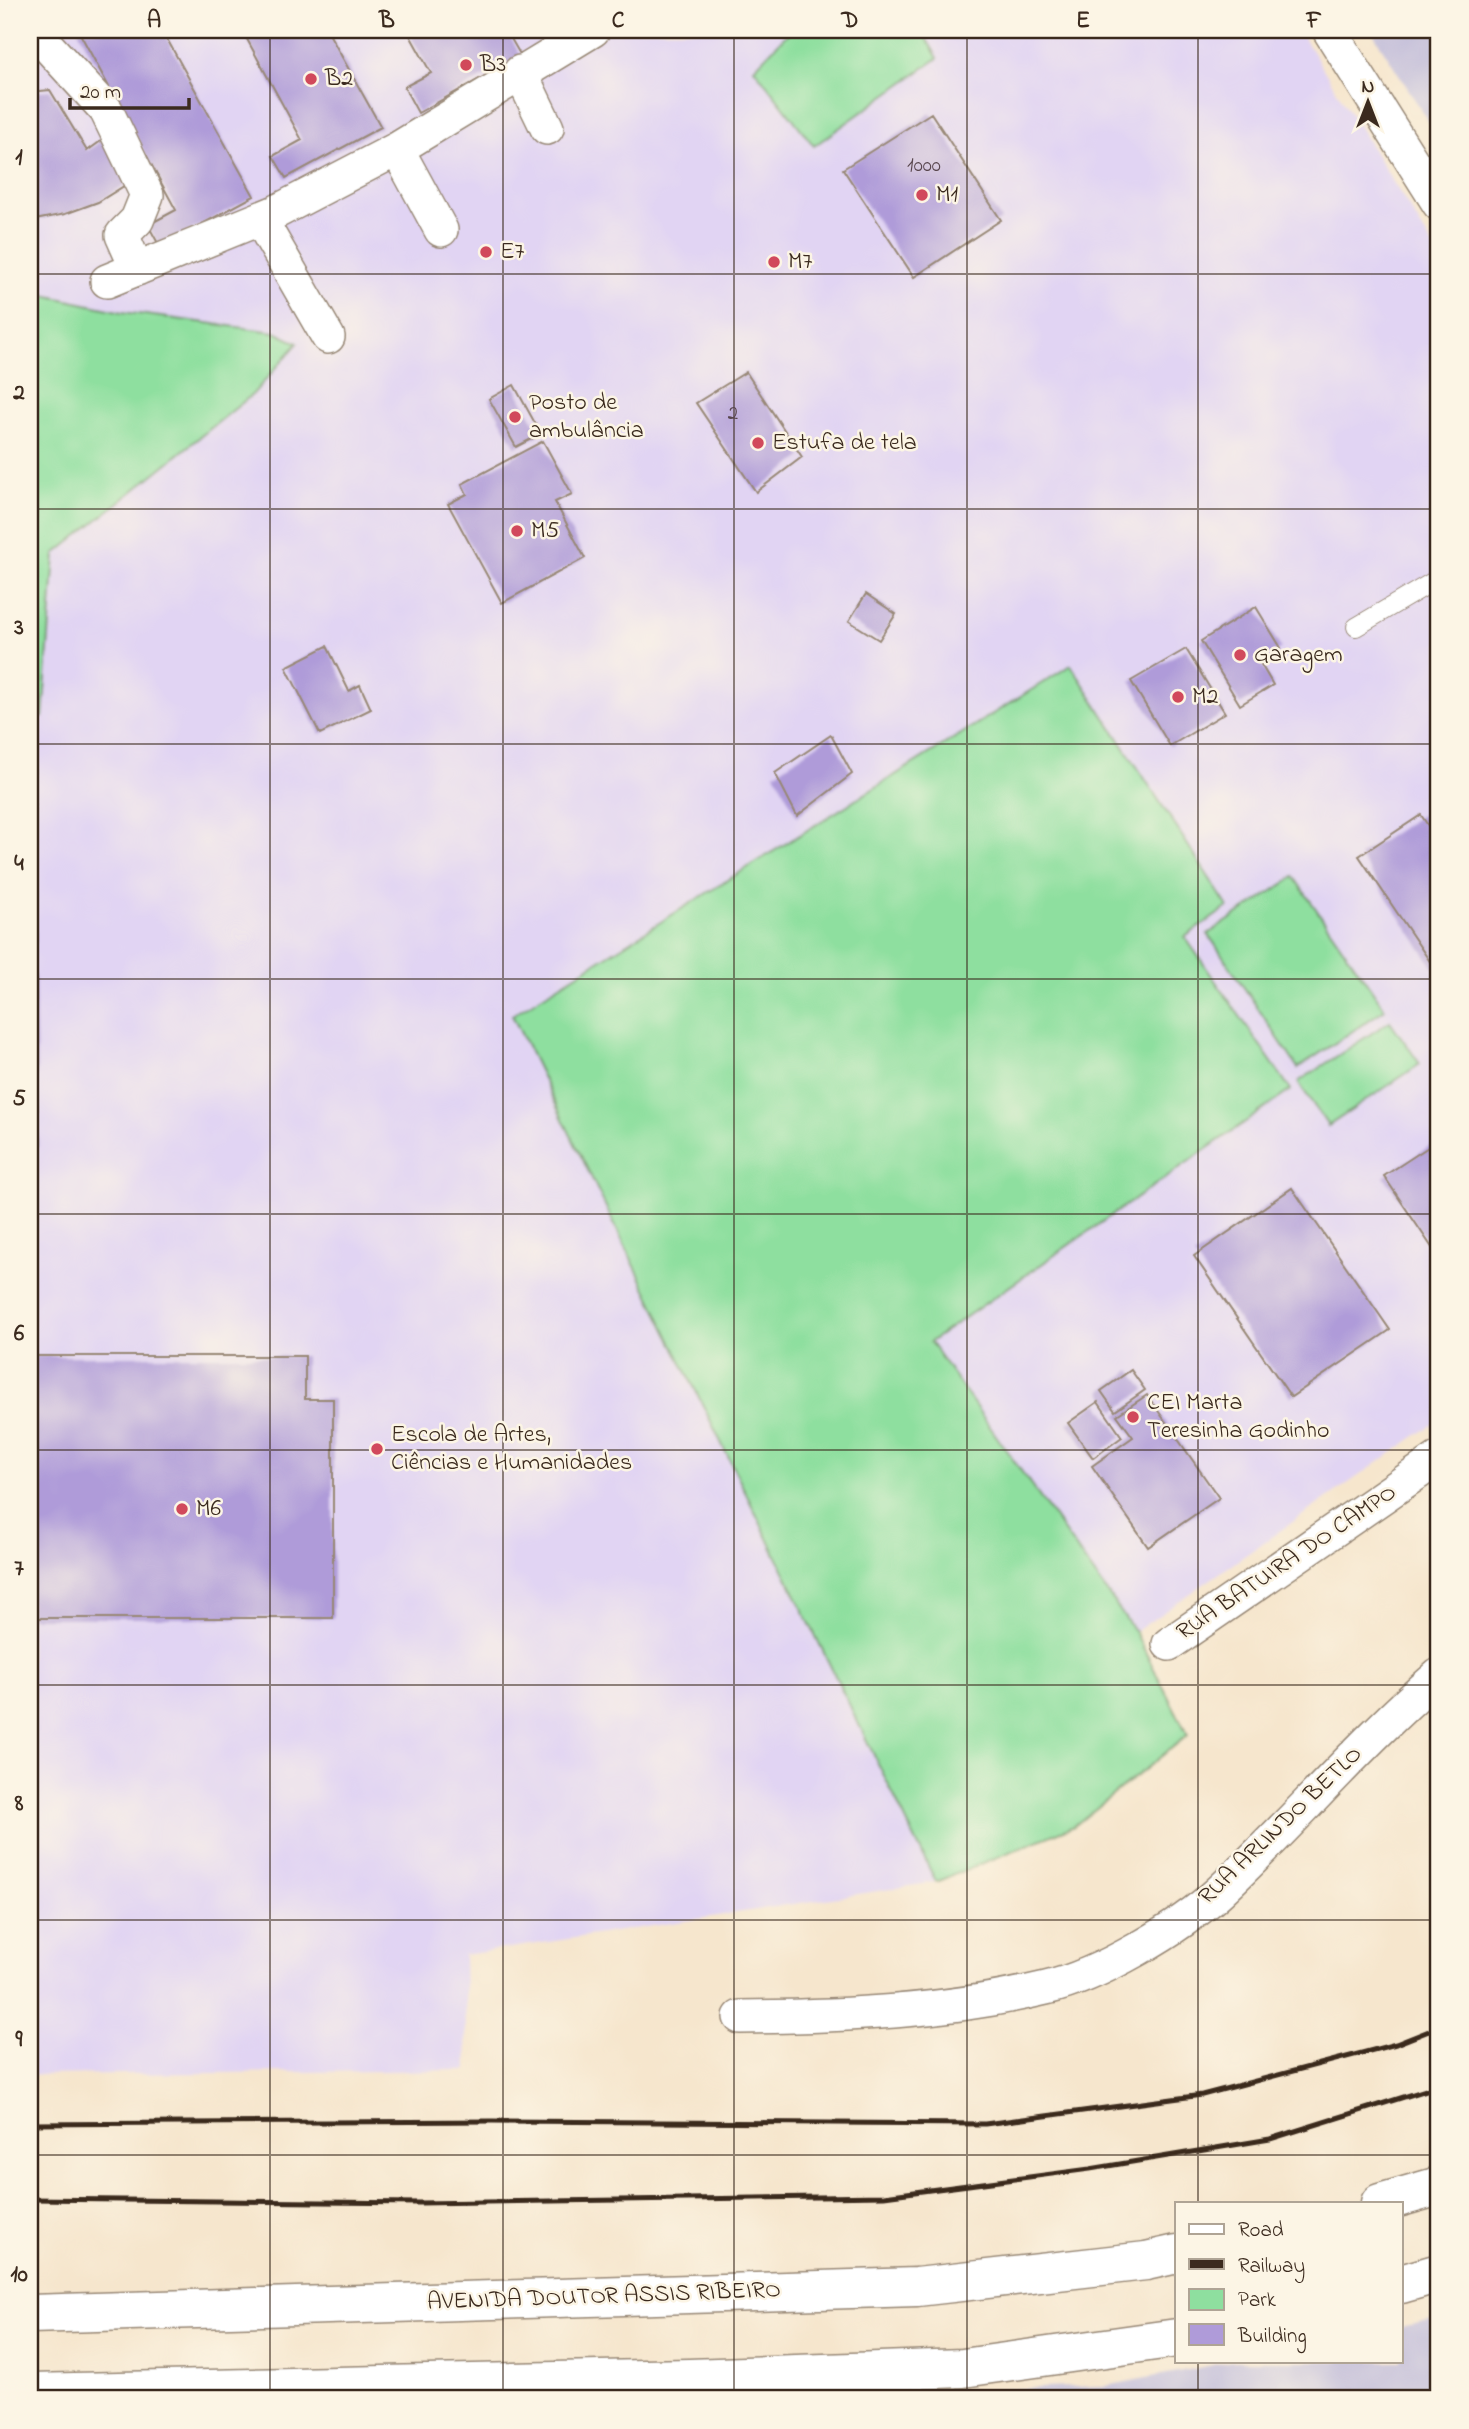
<svg xmlns="http://www.w3.org/2000/svg" width="1469" height="2429" font-family="'Indie Flower',sans-serif">
<style>
.built{fill:#e1d4f3}
.industrial{fill:#c5c0da}
.green{fill:#8edf9f;stroke:#64845e;stroke-width:2}
.building{fill:#af9bd9}
.lines{fill:none;stroke-linecap:round;stroke-linejoin:round}
.lane-casing{stroke:#988876;stroke-width:20}
.street-casing{stroke:#988876;stroke-width:36}
.primary-casing{stroke:#988876;stroke-width:41}
.lane{stroke:#fff;stroke-width:18}
.street{stroke:#fff;stroke-width:33}
.primary{stroke:#fff;stroke-width:38}
.rail{stroke:#3b2a1e;stroke-width:5}
.grid{fill:none;stroke:#3b2a1e;stroke-width:2;stroke-opacity:0.55}
.poi-dot{fill:#d1495b;stroke:#fcf5e5;stroke-width:2.5}
.labels{text-anchor:middle;dominant-baseline:central;stroke-width:5;stroke-linejoin:round;paint-order:stroke}
.number-label{font-size:21px;fill:#58464d}
.poi-label{font-size:24px;fill:#3b2a1e;stroke:#fcf5e5;text-anchor:start}
.street-label{font-size:24px;fill:#3b2a1e;stroke:#fcf5e5}
.neatline{fill:none;stroke:#3b2a1e;stroke-width:2.5}
.grid-label{font-size:23px;text-anchor:middle;font-weight:bold;fill:#3b2a1e}
</style>
<rect width="100%" height="100%" fill="#fcf5e5"/>
<filter id="ink" filterUnits="userSpaceOnUse"><feTurbulence type="fractalNoise" baseFrequency=".0143" numOctaves="2"/><feDisplacementMap in="SourceGraphic" scale="14" xChannelSelector="R" yChannelSelector="G"/><feConvolveMatrix kernelMatrix="1 2 1 2 8 2 1 2 1" color-interpolation-filters="sRGB"/></filter>
<filter id="wash" filterUnits="userSpaceOnUse"><feTurbulence type="fractalNoise" baseFrequency=".00686" numOctaves="4" result="noise"/><feDisplacementMap in="SourceGraphic" scale="28" xChannelSelector="R" yChannelSelector="G"/><feGaussianBlur stdDeviation="1.57" result="paint"/><feColorMatrix in="noise" values="0 0 0 0 0 0 0 0 0 0 0 0 0 0 0 0 0 1.4 0 .05"/><feComposite in="paint" operator="in"/></filter>
<g filter="url(#wash)">
<rect width="100%" height="100%" fill="#f6e6cd"/>
<path class="built" d="M30,30h1269l140,226v1164l-304,212 -205,-290 360,-252 -105,-154 42,-29 -156,-242 -559,350 424,867 -472,73 3,115 -437,5z"/>
<path class="industrial" d="M1371,30h68v108z
M1439,2319v80h-731l398,-13 127,-25h168v-34z"/>
<path class="green" d="M791,30h130l17,28 -124,88 -60,-78z
M30,292l93,20 152,20 23,11 -45,51 -198,160 -12,163h-13z
M1071,665l157,242 -43,30 106,153 -361,252 205,290 53,103 -114,91 -138,56 -424,-867z
M1294,877l91,132 -87,59 -90,-134z
M1390,1021l30,43 -92,62 -30,-44z"/>
<g id="blocks">
<path class="building" d="M78,30h84l92,166 -94,51 -12,-22 28,-15z
M242,30h85l54,97 -95,51 -13,-22 29,-16z
M407,30h99l15,26 -103,57 -14,-26 27,-14z
M50,90l37,61 25,-18 15,51 -29,18 -33,12 -35,7v-129z
M931,113l70,107 -87,57 -71,-108z
M746,372l56,85 -46,35 -60,-89z
M514,385l27,49 -25,13 -27,-48z
M543,441l29,53 -17,8 30,56 -83,45 -54,-99 19,-10 -5,-10z
M866,594l30,20 -17,26 -30,-19z
M1256,607l25,41 -22,13 14,24 -33,20 -39,-64z
M327,646l22,45 11,-6 11,24 -51,25 -34,-67z
M1186,649l39,64 -55,33 -39,-65z
M831,735l21,39 -55,42 -22,-43z
M30,758h4l2,185h-6z
M1421,815l18,27v133l-80,-119z
M30,973h5l3,174h-8z
M1439,1140v118l-55,-82z
M1292,1188l98,142 -99,67 -97,-141z
M30,1356h275v43h28v219h-303z
M1131,1370l14,20 -30,21 -14,-20z
M1147,1395l72,103 -71,49 -56,-81 41,-29 -16,-22z
M1098,1402l24,35 -29,21 -25,-35z"/>
</g>
</g>
<g filter="url(#ink)">
<use href="#blocks" fill-opacity="0" stroke="#988876" stroke-width="2"/>
<g class="lines">
<defs>
<path id="lane" d="M1356,627l83,-49"/>
<path id="street" d="M33,30l73,80 41,85 -10,25 -15,15 15,34
M1329,30l110,174
M520,72l27,56
M397,149l44,81
M260,219l68,118
M107,281l169,-69 121,-63 196,-119
M1169,1644l270,-186
M740,2017c102,-1 206,-5 306,-29 53,-12 134,-60 174,-97 75,-70 141,-149 219,-216"/>
<path id="primary" d="M1380,2203l59,-17
M1401,2284l38,-11
M30,2314l887,-27 229,-26 31,-7
M30,2393l659,-15 274,-10 214,-30"/>
</defs>
<use href="#lane" class="lane-casing"/>
<use href="#street" class="street-casing"/>
<use href="#primary" class="primary-casing"/>
<use href="#lane" class="lane"/>
<use href="#street" class="street"/>
<use href="#primary" class="primary"/>
<path class="rail" d="M30,2124l462,-3 493,3 217,-29 194,-51 43,-17
M30,2199l390,4 464,-7 206,-27 180,-30 169,-53"/>
</g>
</g>
<path class="grid" d="M270,30v2369M503,30v2369M734,30v2369M967,30v2369M1198,30v2173M30,274h1409M30,509h1409M30,744h1409M30,979h1409M30,1214h1409M30,1450h1409M30,1685h1409M30,1920h1409M30,2155h1409M1198,2361v38"/>
<g class="poi-dot">
<circle cx="466" cy="65" r="7"/>
<circle cx="311" cy="79" r="7"/>
<circle cx="922" cy="195" r="7"/>
<circle cx="486" cy="252" r="7"/>
<circle cx="774" cy="262" r="7"/>
<circle cx="515" cy="417" r="7"/>
<circle cx="758" cy="443" r="7"/>
<circle cx="517" cy="531" r="7"/>
<circle cx="1240" cy="655" r="7"/>
<circle cx="1178" cy="697" r="7"/>
<circle cx="1133" cy="1417" r="7"/>
<circle cx="377" cy="1449" r="7"/>
<circle cx="182" cy="1509" r="7"/>
</g>
<g class="labels">
<g class="number-label">
<text x="924" y="166">1000</text>
<text x="733" y="414">2</text>
</g>
<g class="poi-label">
<text x="480" y="65">B3</text>
<text x="325" y="79">B2</text>
<text x="936" y="195">M1</text>
<text x="500" y="252">E7</text>
<text x="788" y="262">M7</text>
<text x="529" y="403">Posto de<tspan x="529" dy="28">ambulância</tspan></text>
<text x="772" y="443">Estufa de tela</text>
<text x="531" y="531">M5</text>
<text x="1254" y="655">Garagem</text>
<text x="1192" y="697">M2</text>
<text x="1147" y="1403">CEI Marta<tspan x="1147" dy="28">Teresinha Godinho</tspan></text>
<text x="391" y="1435">Escola de Artes,<tspan x="391" dy="28">Ciências e Humanidades</tspan></text>
<text x="196" y="1509">M6</text>
</g>
<g class="street-label">
<text transform="translate(1287 1563) rotate(-34)">RUA BATUIRA DO CAMPO</text>
<text transform="translate(1281 1826) rotate(-44)">RUA ARLINDO BETLO</text>
<text transform="translate(604 2297) rotate(-2)">AVENIDA DOUTOR ASSIS RIBEIRO</text>
</g>
</g>
<rect width="1469" height="2429" fill="none" stroke="#fcf5e5" stroke-width="77"/>
<rect x="1175" y="2202" width="228" height="161" fill="#fcf5e5" stroke="#afa495" stroke-width="2"/>
<rect x="1189" y="2224" width="35" height="10" fill="#ffffff" stroke="#afa495" stroke-width="2"/>
<text x="1238" y="2236" font-size="21" fill="#3b2a1e">Road</text>
<rect x="1189" y="2259" width="35" height="10" fill="#3b2a1e" stroke="#afa495" stroke-width="2"/>
<text x="1238" y="2272" font-size="21" fill="#3b2a1e">Railway</text>
<rect x="1189" y="2289" width="35" height="21" fill="#8edf9f" stroke="#afa495" stroke-width="2"/>
<text x="1238" y="2306" font-size="21" fill="#3b2a1e">Park</text>
<rect x="1189" y="2324" width="35" height="21" fill="#af9bd9" stroke="#afa495" stroke-width="2"/>
<text x="1238" y="2342" font-size="21" fill="#3b2a1e">Building</text>
<g transform="translate(1368 102)" stroke="#fcf5e5" stroke-width="5" paint-order="stroke">
<path d="M0-5L12 26L0 18L-12 26Z" fill="#3b2a1e"/>
<text y="-10" font-size="19" font-weight="bold" text-anchor="middle" fill="#3b2a1e">N</text>
</g>
<path d="M70 98v10h119v-10" fill="none" stroke="#3b2a1e" stroke-width="3.5"/>
<text x="80" y="98" font-size="21" fill="#3b2a1e" stroke="#fcf5e5" stroke-width="5" paint-order="stroke">20 m</text>
<rect x="38" y="38" width="1392" height="2352" class="neatline"/>
<g class="grid-label">
<text x="154" y="27">A</text>
<text x="387" y="27">B</text>
<text x="618" y="27">C</text>
<text x="850" y="27">D</text>
<text x="1083" y="27">E</text>
<text x="1314" y="27">F</text>
<text x="19" y="164">1</text>
<text x="19" y="399">2</text>
<text x="19" y="634">3</text>
<text x="19" y="870">4</text>
<text x="19" y="1105">5</text>
<text x="19" y="1340">6</text>
<text x="19" y="1575">7</text>
<text x="19" y="1810">8</text>
<text x="19" y="2046">9</text>
<text x="19" y="2281">10</text>
</g>
</svg>
